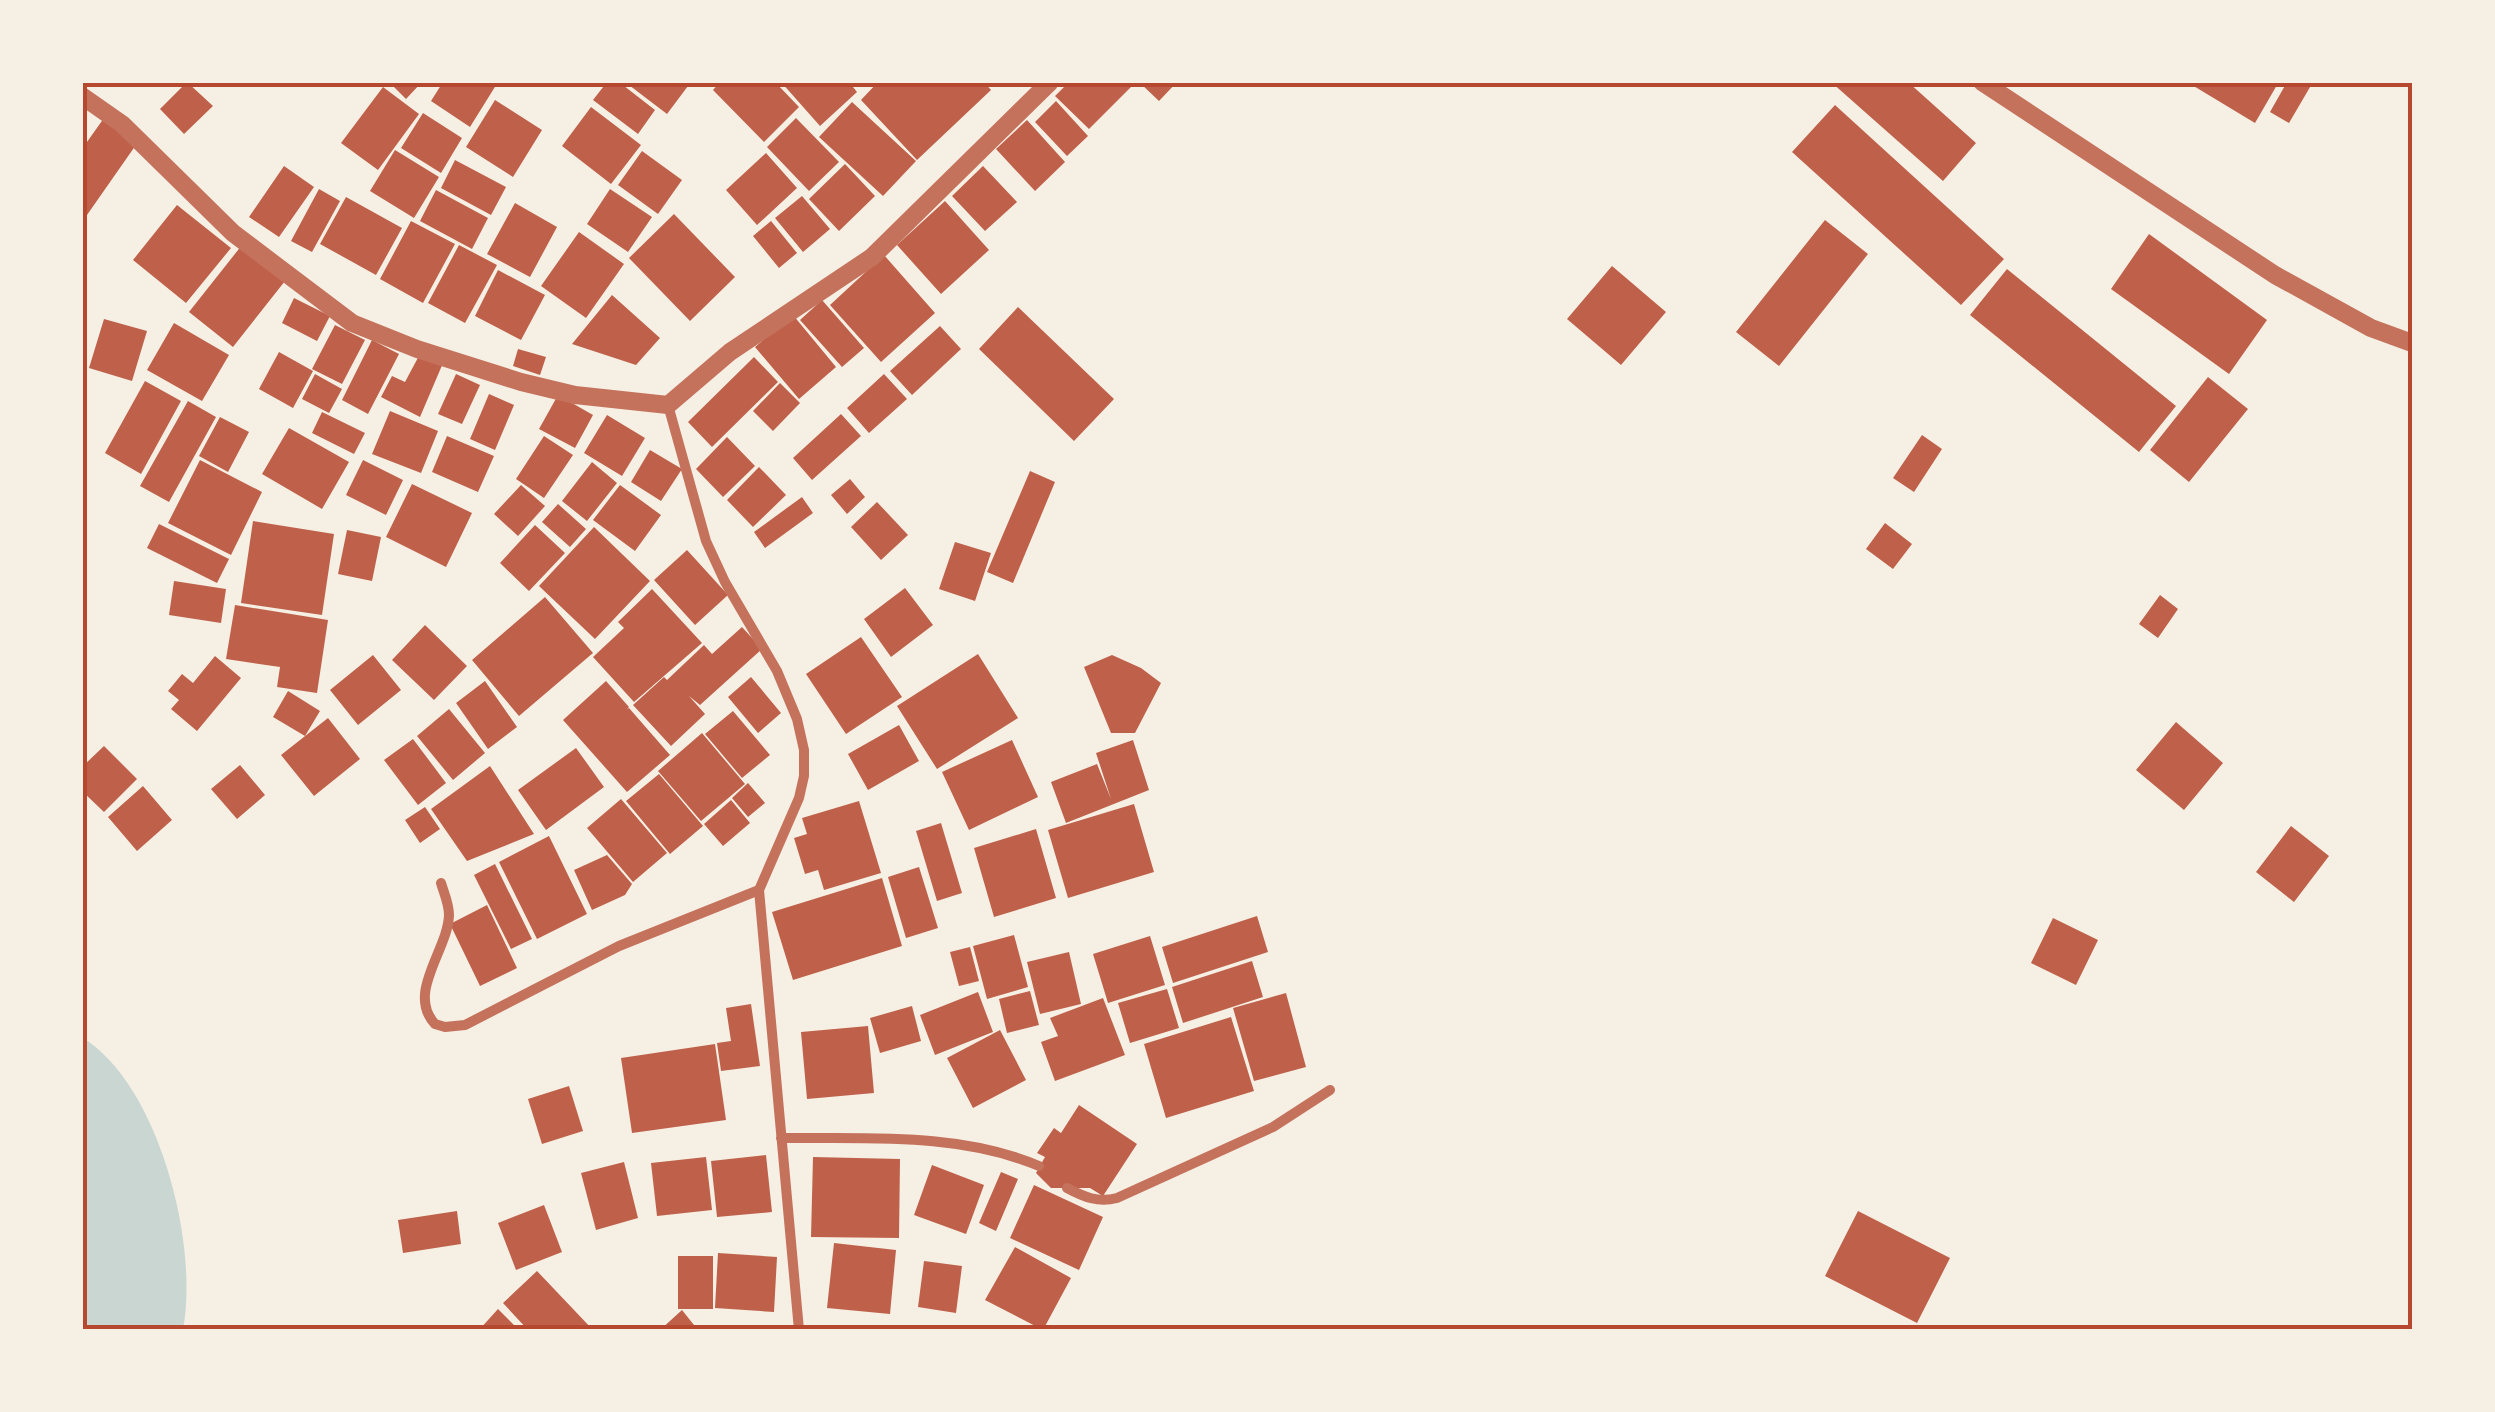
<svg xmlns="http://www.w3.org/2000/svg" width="2495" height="1412" font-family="Raleway,sans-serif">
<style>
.water{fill:#c9d6d2}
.building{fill:#bf614a}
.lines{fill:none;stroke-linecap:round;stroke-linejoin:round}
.minor{stroke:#c5725c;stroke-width:10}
.tertiary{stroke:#c5725c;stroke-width:18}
.neatline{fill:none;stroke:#b5482f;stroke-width:4}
</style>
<rect width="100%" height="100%" fill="#f6efe4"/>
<path class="water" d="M83,1038c76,47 116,207 100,291h-100z"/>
<path class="building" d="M187,82l26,24 -29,28 -24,-25z
M389,82h33l-16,17z
M443,82h55l-28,45 -39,-26z
M607,82h12l36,28 -17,24 -45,-34z
M625,82h66l-24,32z
M720,82h55l24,25 -35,35 -51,-52z
M781,82h68l8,10 -37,34z
M878,82h106l7,8 -74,70 -56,-60z
M1069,82h59l4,4 -43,43 -34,-33z
M1139,82h38l-18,19z
M1831,82h77l68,61 -33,38z
M2187,82h86l4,3 -22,38z
M2287,82h26l-24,41 -19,-11z
M383,87l36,27 -41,56 -37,-27z
M495,100l47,30 -29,47 -47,-30z
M1056,101l32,35 -21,20 -32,-34z
M852,102l64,59 -33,35 -64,-59z
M1835,105l169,154 -43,46 -169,-153z
M591,107l50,38 -30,39 -49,-38z
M423,113l39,25 -21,35 -40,-25z
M104,118l34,24 -51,73 -5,-3v-63z
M796,118l43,44 -30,29 -42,-44z
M1027,120l38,42 -30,29 -39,-42z
M395,150l44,27 -25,41 -44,-27z
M642,151l40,29 -24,34 -40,-29z
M766,153l31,35 -40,37 -31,-35z
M455,160l51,27 -15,28 -50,-27z
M845,164l30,32 -36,35 -30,-32z
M284,166l30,21 -35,50 -30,-20z
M983,166l34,36 -32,29 -33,-35z
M319,189l21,12 -28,51 -21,-11z
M610,189l42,28 -24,35 -41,-28z
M436,190l52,28 -16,31 -52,-28z
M802,196l28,33 -27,23 -28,-34z
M346,197l56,31 -26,47 -56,-31z
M945,201l44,49 -48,44 -44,-49z
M515,203l42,24 -27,50 -43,-23z
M177,205l54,43 -45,55 -53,-43z
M674,214l61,63 -45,44 -61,-63z
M1825,220l43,34 -89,112 -43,-34z
M411,221l44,23 -32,59 -43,-24z
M771,221l26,32 -18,15 -26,-32z
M579,232l45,32 -38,54 -45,-32z
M2149,234l118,86 -38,54 -118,-85z
M242,245l43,36 -52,66 -44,-35z
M459,245l38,20 -32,58 -37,-20z
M884,255l51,58 -54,49 -51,-57z
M1612,266l54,46 -45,53 -54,-46z
M2007,269l169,137 -37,46 -169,-137z
M498,270l47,25 -24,45 -46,-24z
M612,295l48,43 -24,27 -64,-21z
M294,298l36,18 -13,25 -35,-18z
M822,300l42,48 -22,19 -42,-47z
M1018,307l96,92 -40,42 -95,-92z
M793,315l43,52 -37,32 -44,-52z
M104,319l43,12 -15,50 -43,-13z
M174,323l55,32 -27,46 -55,-31z
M335,325l30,15 -23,44 -30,-15z
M940,326l21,23 -49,46 -22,-24z
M372,340l27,14 -31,60 -26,-14z
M518,349l28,8 -6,18 -27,-9z
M279,352l34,19 -20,37 -34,-19z
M421,352l22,11 -23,54 -39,-20 11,-21 13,6z
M754,357l24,25 -66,65 -24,-25z
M315,374l27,15 -13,24 -27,-14z
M456,374l24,11 -18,39 -24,-10z
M884,374l23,25 -38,34 -22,-25z
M2208,377l40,32 -59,73 -39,-32z
M145,381l36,20 -40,73 -36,-21z
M780,383l20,20 -27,28 -20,-20z
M489,394l25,11 -19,45 -25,-11z
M558,395l35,20 -18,33 -36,-19z
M188,401l28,16 -47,85 -29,-16z
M390,411l48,20 -17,42 -49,-19z
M322,412l43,21 -11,21 -42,-21z
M841,414l20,22 -49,44 -19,-22z
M607,415l38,23 -23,38 -38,-23z
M220,417l29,15 -21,40 -29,-16z
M289,428l60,34 -27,47 -60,-35z
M1922,435l20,14 -28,43 -21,-14z
M447,436l47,20 -16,36 -46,-20z
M544,436l29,19 -29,43 -28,-19z
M727,437l28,29 -32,31 -27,-28z
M650,450l32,19 -21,32 -30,-19z
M200,460l62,32 -31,63 -63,-32z
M363,460l40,20 -17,35 -40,-20z
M592,462l25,21 -30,38 -25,-20z
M759,467l27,28 -33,32 -26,-27z
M1030,471l25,11 -42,101 -26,-11z
M850,479l15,18 -18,17 -16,-19z
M412,484l60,29 -26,54 -60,-30z
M521,485l24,21 -27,30 -24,-22z
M620,485l41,30 -26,36 -42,-31z
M802,497l11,16 -48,35 -11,-16z
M877,502l31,33 -27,25 -30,-33z
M558,504l28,25 -16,18 -28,-25z
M253,521l81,13 -12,81 -81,-12z
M1885,523l27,21 -19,25 -27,-20z
M159,524l70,35 -12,24 -70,-35z
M535,525l30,28 -36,38 -29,-28z
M594,527l56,54 -55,58 -56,-53z
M347,530l34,7 -9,44 -34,-7z
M955,542l36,11 -16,48 -36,-12z
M687,550l41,45 -33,30 -41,-45z
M174,581l52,8 -5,34 -52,-8z
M905,588l28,37 -42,32 -27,-38z
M652,589l50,54 -68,59 -41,-45 31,-29 -6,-6z
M2160,595l18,14 -20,29 -19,-14z
M545,597l48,56 -74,63 -47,-56z
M235,605l93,15 -11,73 -40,-6 3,-20 -54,-8z
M425,625l42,41 -33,34 -42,-40z
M742,627l20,22 -62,56 -11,-9 16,18 -34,32 -38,-41 31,-28 3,3 37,-35 8,9z
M861,637l41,60 -56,37 -40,-60z
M978,654l40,64 -81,51 -40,-63z
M373,655l28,35 -43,35 -28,-35z
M1112,655l29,13 20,15 -26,50h-24l-27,-66z
M215,656l26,22 -44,53 -26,-22 8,-9 -11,-9 14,-17 11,9z
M751,677l30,36 -23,20 -30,-36z
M485,681l32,46 -29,22 -32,-46z
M606,681l23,26 -2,2 2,-1 41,47 -43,37 -64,-72z
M288,691l32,20 -15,25 -32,-19z
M449,709l36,44 -32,27 -36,-44z
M733,711l37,44 -28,23 -37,-44z
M328,718l32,41 -46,37 -33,-41z
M2176,722l47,41 -39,47 -48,-40z
M899,725l20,36 -51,29 -20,-36z
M702,733l43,51 -44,37 -43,-50z
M413,739l33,44 -28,22 -34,-45z
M1012,740l26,57 -69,33 -27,-58z
M1133,740l16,50 -83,33 -15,-41 46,-18 14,35 -15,-46z
M104,746l33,33 -33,33 -22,-21v-24z
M576,748l28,39 -58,43 -28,-40z
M240,765l25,30 -28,24 -26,-30z
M490,766l44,68 -67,27 -36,-52z
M659,774l44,52 -33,28 -44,-53z
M748,783l17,20 -17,14 -16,-19z
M143,786l29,34 -35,31 -29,-34z
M621,799l46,54 -34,29 -46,-54z
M731,800l19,23 -27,23 -19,-22z
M859,801l22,72 -57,17 -6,-20 -13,4 -11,-36 13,-4 -5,-16z
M1134,804l20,68 -86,26 -20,-68z
M425,807l15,22 -20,14 -15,-23z
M941,823l21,70 -25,8 -21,-70z
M2291,826l38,30 -35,46 -38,-30z
M1036,829l20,69 -62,19 -20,-69z
M549,836l38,78 -50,25 -38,-77z
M607,855l25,29 -7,11 -33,15 -18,-40z
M495,864l37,75 -21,10 -37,-74z
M919,867l19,61 -32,10 -18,-61z
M882,878l20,68 -109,34 -21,-68z
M487,905l30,63 -37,18 -30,-62z
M1257,916l11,36 -95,31 -11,-36z
M2053,918l45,22 -22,45 -45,-22z
M1014,935l14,52 -41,12 -14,-53z
M1150,936l15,49 -57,18 -15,-49z
M970,947l9,34 -20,5 -9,-34z
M1069,952l12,52 -41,10 -13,-52z
M1252,961l11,36 -80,26 -11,-36z
M1167,989l12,39 -49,15 -12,-40z
M1030,991l9,34 -32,8 -8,-34z
M978,992l15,40 -58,23 -15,-40z
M1286,993l20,74 -52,14 -21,-73z
M1103,998l22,57 -70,26 -14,-39 17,-6 -8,-18z
M751,1004l9,62 -39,5 -4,-28 14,-2 -5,-33z
M912,1006l9,35 -41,12 -10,-35z
M1231,1017l23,74 -88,27 -22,-74z
M868,1026l6,67 -67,6 -6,-67z
M1000,1030l26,50 -53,28 -26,-50z
M715,1044l11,76 -94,13 -11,-75z
M569,1086l14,45 -41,13 -14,-45z
M1079,1105l58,39 -34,52 -13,-8h-39l-15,-15 9,-16 -8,-4 17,-25 7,5z
M766,1155l6,57 -55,5 -6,-56z
M706,1157l6,53 -55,6 -6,-53z
M813,1157l87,2 -1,79 -88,-1z
M624,1162l14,56 -42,12 -15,-57z
M932,1165l52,20 -18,49 -52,-19z
M1001,1172l17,7 -22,52 -17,-8z
M1034,1185l69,32 -24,53 -69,-32z
M544,1205l18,47 -46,18 -18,-47z
M457,1211l4,33 -58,9 -5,-33z
M1858,1211l92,47 -33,65 -92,-47z
M834,1243l62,7 -6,64 -63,-6z
M1015,1247l56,31 -28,52 -58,-30z
M718,1253l59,4 -3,55 -59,-4z
M678,1256h35v53h-35z
M924,1261l38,5 -6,47 -38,-6z
M537,1271l56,59h-65l-25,-27z
M498,1309l21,21h-40z
M682,1310l16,20h-38z"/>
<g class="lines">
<path class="minor" d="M668,405l38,136 19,41 52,89 20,48 7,31v26l-5,22 -40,92 40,440
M441,883c3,10 8,21 8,32 -1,35 -43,78 -14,109l10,3 20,-2 154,-79 140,-56
M781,1138c85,1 178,-6 258,28
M1067,1188c17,9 31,15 50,10l156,-71 57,-37"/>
<path class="tertiary" d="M1982,82l293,193 96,53 41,15
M82,96l40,28 111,109 119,90 65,26 104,33 54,13 93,10 62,-53 142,-95 178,-175"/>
</g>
<rect width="2495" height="1412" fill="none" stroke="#f6efe4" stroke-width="170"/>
<rect x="85" y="85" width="2325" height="1242" class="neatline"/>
</svg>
